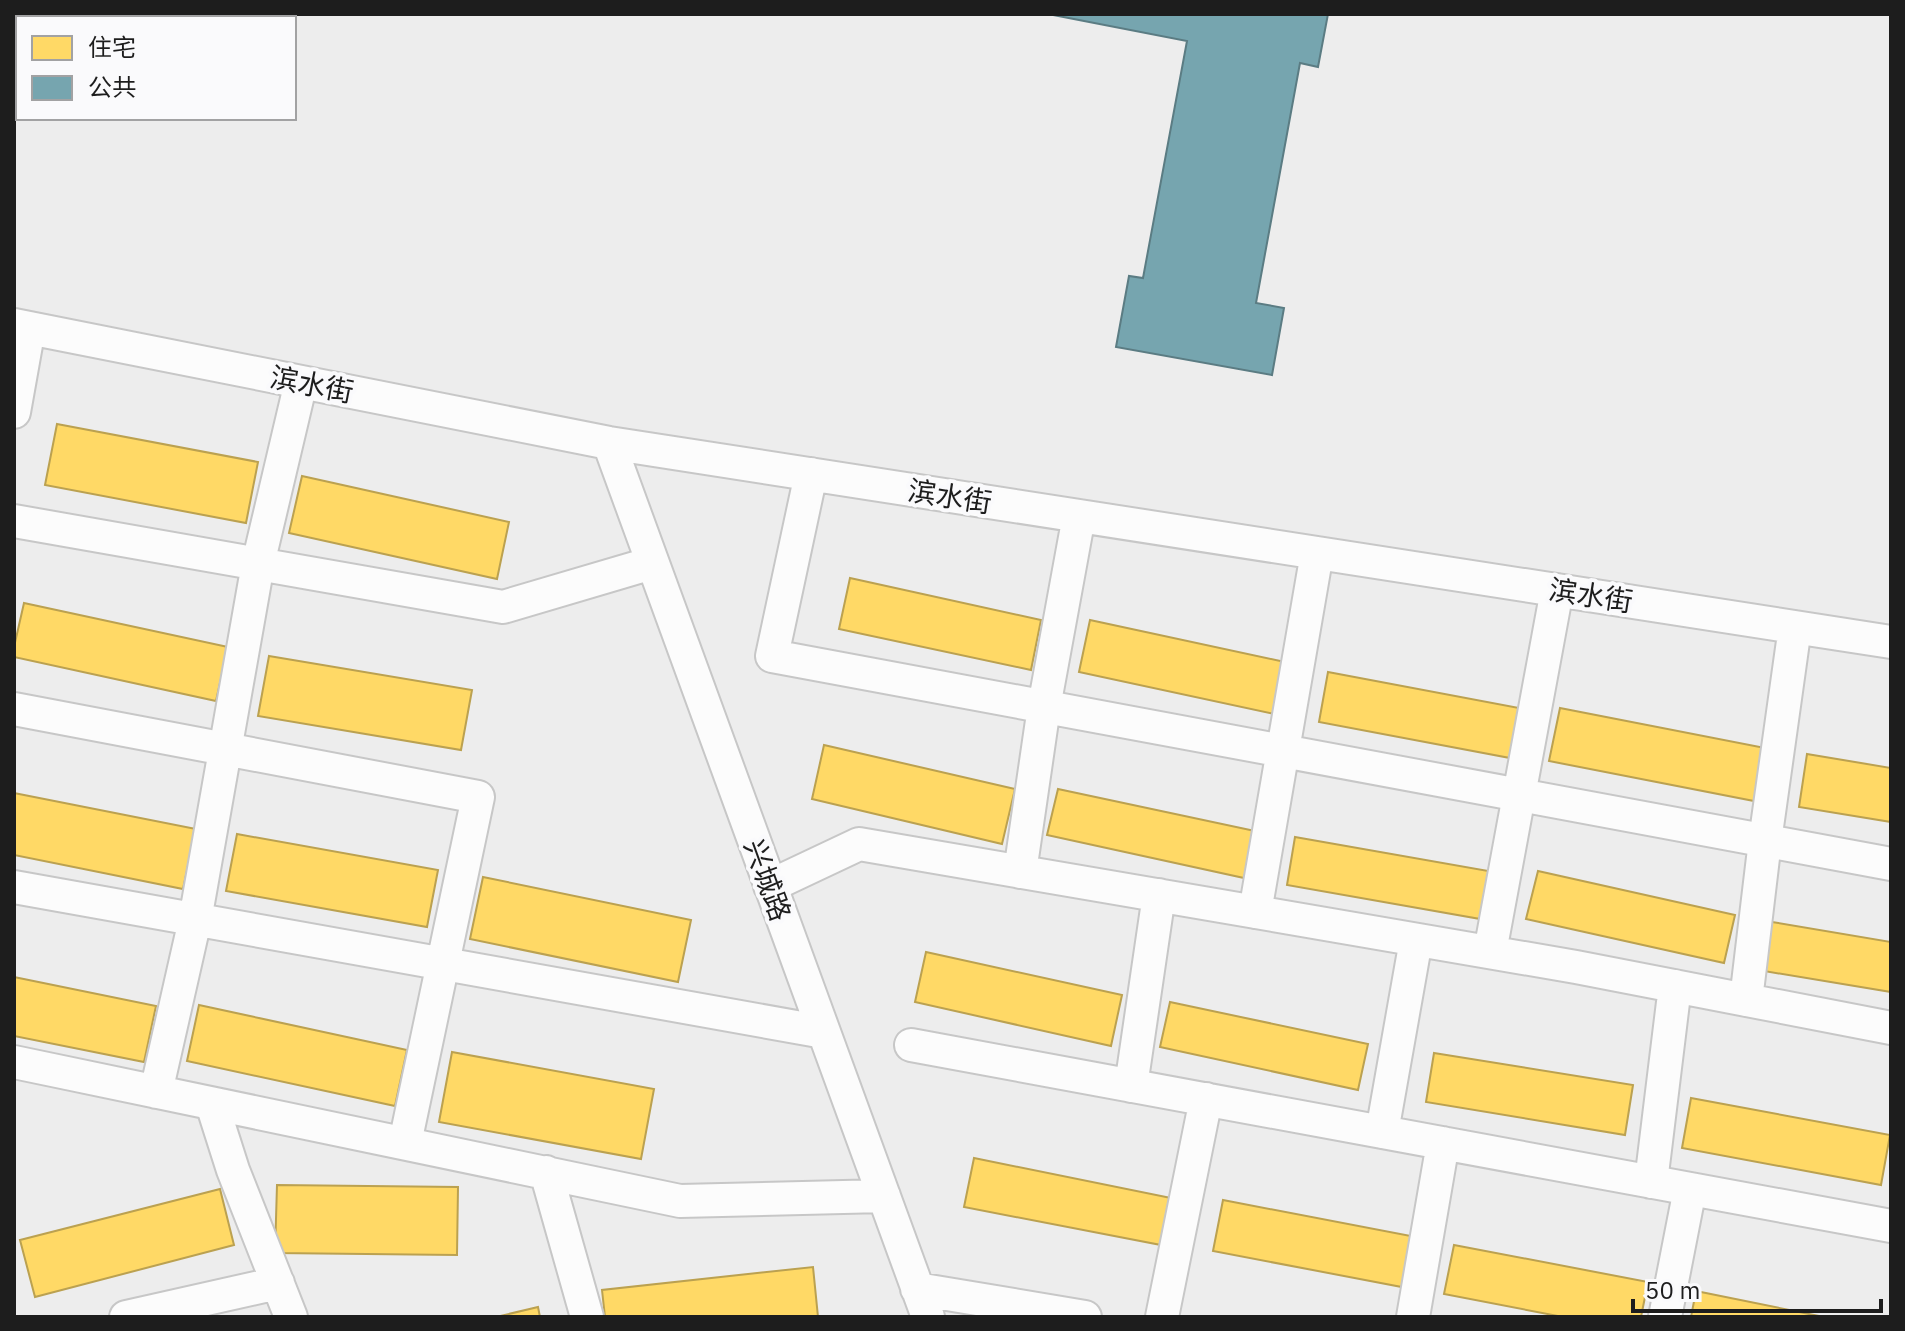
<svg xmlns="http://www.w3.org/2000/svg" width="1905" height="1331" font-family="'IBM Plex Sans','Noto Sans SC',sans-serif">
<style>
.homes{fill:#ffd966;stroke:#bba150;stroke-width:2}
.public{fill:#76a5af;stroke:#5b7c83;stroke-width:2}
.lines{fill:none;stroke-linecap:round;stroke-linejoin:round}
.street-casing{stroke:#c7c7c7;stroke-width:36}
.street{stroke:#fcfcfc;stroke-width:32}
.labels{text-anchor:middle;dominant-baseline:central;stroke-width:8;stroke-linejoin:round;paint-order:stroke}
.street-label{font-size:28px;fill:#1d1d1d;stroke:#fafafc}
</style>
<rect width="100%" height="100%" fill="#ededed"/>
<path class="homes" d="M57,424l201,38 -12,61 -201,-38z
M302,476l207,46 -12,57 -208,-46z
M850,578l191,42 -10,50 -192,-41z
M24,603l204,44 -12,54 -202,-44v-10z
M1090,620l195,42 -11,52 -195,-42z
M269,656l203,34 -11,60 -203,-34z
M1328,672l191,36 -9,50 -191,-36z
M1560,708l205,40 -11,53 -205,-40z
M824,745l191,44 -13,55 -190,-45z
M1807,754l84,14v54l-92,-15z
M1058,789l197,42 -11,47 -197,-43z
M14,793l182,36 -13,60 -169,-34z
M237,834l201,36 -11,57 -201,-36z
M1295,837l199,35 -8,48 -199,-35z
M1538,871l197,44 -11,48 -198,-44z
M483,877l208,43 -13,62 -208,-43z
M1772,922l119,20v50l-127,-21z
M926,952l196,43 -11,51 -196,-44z
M14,977l142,29 -12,56 -130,-26z
M1170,1002l198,42 -10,46 -198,-43z
M199,1005l208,45 -12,56 -208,-45z
M452,1052l202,37 -13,70 -202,-37z
M1434,1053l199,32 -8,50 -199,-33z
M1691,1098l199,37 -9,50 -199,-37z
M974,1158l197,40 -10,47 -197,-38z
M277,1185l181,2 -1,68 -182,-2z
M220,1189l14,56 -199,52 -15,-57z
M1223,1200l193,37 -9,51 -194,-37z
M1454,1245l194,37 -7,35h-78l-119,-23z
M813,1267l5,50h-213l-3,-27z
M1696,1291l128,26h-133z
M538,1307l2,10h-44z"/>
<path class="public" d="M1048,14h280l-10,53 -18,-4 -44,240 28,5 -12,67 -156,-28 13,-71 14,2 44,-237z"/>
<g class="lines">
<defs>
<path id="street" d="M14,325l595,118 1282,199
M14,412l15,-84
M609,443l319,874
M811,474l-39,182 1119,208
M14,521l489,86 149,-44
M14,709l464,88 -73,346
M1020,872l24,-165 35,-191
M770,886l89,-42 717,123 315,61
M14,887l810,145
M1255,912l62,-359
M1490,952l67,-362
M1746,1000l19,-159 30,-214
M911,1045l980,181
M14,1062l666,139 204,-5
M1131,1086l28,-191
M156,1092l39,-172 63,-356 43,-182
M212,1104l21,66 58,147
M1382,1132l34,-192
M546,1172l41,145
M1651,1182l24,-196
M917,1289l168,28
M126,1317l152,-34
M1162,1317l44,-218
M1413,1317l30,-174
M1665,1317l25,-128"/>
</defs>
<use href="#street" class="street-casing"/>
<use href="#street" class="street"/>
</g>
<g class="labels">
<g class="street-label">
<text transform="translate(312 384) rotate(11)">滨水街</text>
<text transform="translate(950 496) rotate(9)">滨水街</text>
<text transform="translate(1591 595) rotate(9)">滨水街</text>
<text transform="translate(768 880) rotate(70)">兴城路</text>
</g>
</g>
<rect width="1905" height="1331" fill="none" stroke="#1d1d1d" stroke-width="32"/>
<rect x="16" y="16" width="280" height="104" fill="#fafafc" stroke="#a2a2a3" stroke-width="2"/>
<rect x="32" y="36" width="40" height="24" fill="#ffd966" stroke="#a2a2a3" stroke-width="2"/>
<text x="88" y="56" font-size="24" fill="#1d1d1d">住宅</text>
<rect x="32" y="76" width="40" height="24" fill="#76a5af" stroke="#a2a2a3" stroke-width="2"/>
<text x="88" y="96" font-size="24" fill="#1d1d1d">公共</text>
<path d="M1633 1299v12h248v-12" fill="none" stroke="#1d1d1d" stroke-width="4"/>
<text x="1645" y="1299" font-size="24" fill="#1d1d1d" stroke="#fafafc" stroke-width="6" paint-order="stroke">50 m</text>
</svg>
